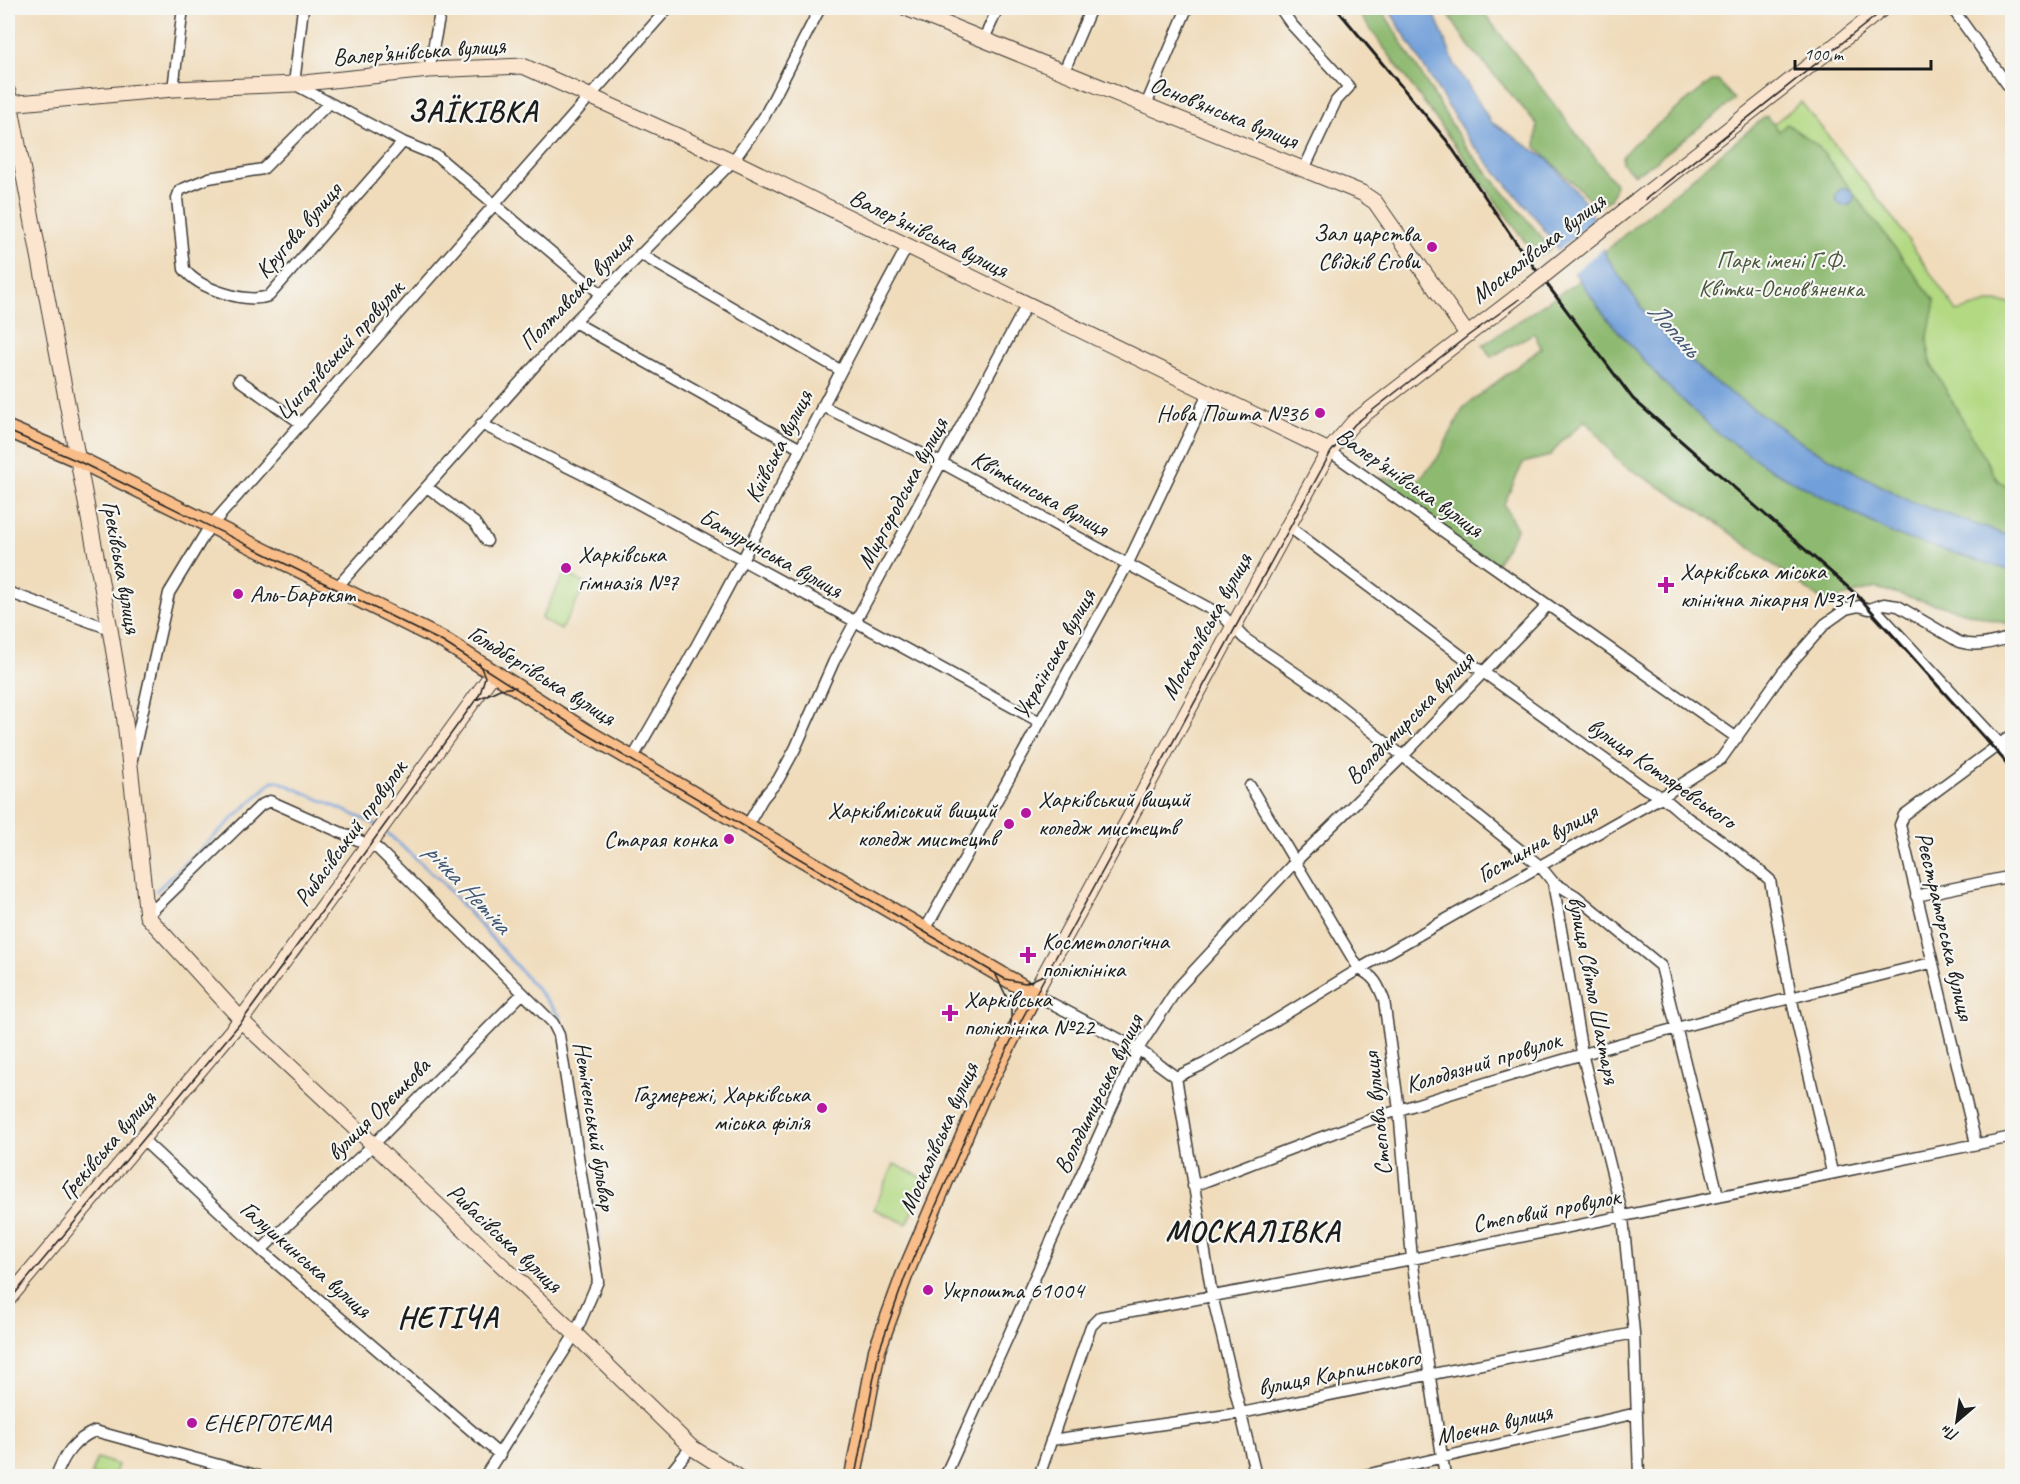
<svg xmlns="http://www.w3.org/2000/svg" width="2020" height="1484" font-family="Caveat,sans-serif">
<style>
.green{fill:#b3d983;stroke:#687a50;stroke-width:1.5}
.forest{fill:#8eb971;stroke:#556a46;stroke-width:1.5}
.water{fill:#719fd9;stroke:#465e7a;stroke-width:1.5}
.pier{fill:#f0dcbb}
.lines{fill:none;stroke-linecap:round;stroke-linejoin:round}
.stream{stroke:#719fd9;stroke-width:3}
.street-casing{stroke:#3c3934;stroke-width:13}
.secondary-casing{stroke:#3c3934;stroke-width:17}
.primary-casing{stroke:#3c3934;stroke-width:19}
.street{stroke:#fff;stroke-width:10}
.secondary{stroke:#fce5cf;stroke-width:15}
.primary{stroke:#f8bd88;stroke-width:16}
.tram{stroke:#1c1c1c;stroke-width:1.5}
.rail{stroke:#1c1c1c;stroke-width:3}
.secondary-bridge-casing{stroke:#3c3934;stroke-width:17;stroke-linecap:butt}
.secondary-bridge{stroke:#fce5cf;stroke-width:15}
.poi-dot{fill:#b5179e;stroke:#f6f6f2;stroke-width:2}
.labels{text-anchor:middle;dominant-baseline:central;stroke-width:4.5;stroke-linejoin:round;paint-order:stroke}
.street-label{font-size:24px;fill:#1c1c1c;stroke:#f6f6f2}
.poi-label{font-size:24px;fill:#1c1c1c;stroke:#f6f6f2;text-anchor:start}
.park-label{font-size:24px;fill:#49553b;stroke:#f6f6f2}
.water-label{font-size:26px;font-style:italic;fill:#425771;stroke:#f6f6f2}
.district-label{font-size:30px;font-weight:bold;letter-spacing:1.5px;fill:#1c1c1c;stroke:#f6f6f2}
</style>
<rect width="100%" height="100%" fill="#f6f6f2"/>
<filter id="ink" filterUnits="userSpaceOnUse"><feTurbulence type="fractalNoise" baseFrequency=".0167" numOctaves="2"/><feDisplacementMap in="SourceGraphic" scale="12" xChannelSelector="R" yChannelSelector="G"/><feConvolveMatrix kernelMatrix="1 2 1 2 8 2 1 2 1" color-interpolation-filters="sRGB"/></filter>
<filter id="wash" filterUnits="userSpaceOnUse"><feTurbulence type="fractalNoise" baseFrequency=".008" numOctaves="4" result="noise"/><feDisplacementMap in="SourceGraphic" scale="24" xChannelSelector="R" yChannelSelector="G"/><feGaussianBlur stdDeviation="1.35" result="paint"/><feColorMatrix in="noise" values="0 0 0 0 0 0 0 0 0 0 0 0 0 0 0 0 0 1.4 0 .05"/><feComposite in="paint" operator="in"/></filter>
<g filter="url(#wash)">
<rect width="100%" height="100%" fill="#f0dcbb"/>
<path class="green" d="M1801,102l90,113 66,97 35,-10 20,1v234l-103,-36 -303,-245z
M565,573l21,11 -25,46 -20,-11z
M894,1164l34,16 -21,44 -33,-15z
M97,1458l21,7 -4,11h-23z"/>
<path class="forest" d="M1355,8h26l83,137 87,103 -14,10z
M1444,8h36l136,177 -6,15 -13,6 -61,-59 1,-23 -68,-78z
M1712,81h6l17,19 -86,66 -15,8 -12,-11v-6l10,-12z
M1766,116l13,15 8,-7 31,22 117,155 -8,40 4,23 67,117 14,9v47l-103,-36 -102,-55 -98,-68 -56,-54 -47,-68 -1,-5z
M1580,280l25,36 58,66 349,189v54l-136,-37 -52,14 -124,-91 -80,-48 -34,-43 -25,22 -11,14 -27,7 -19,41 13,25 -23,39 -83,-60 -32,-30 39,2 19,-21 27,-52 77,-59 -7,-15 -43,24 -8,-12z"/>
<path class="water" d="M1388,8h44l23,57 36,57 58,38 38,44 19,52 47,68 56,54 98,68 102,55 103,36v34l-117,-36 -123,-65 -57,-39 -52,-49 -58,-66 -67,-95 -70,-82z
M1836 197a9 9 0 1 1 18 0a9 9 0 1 1-18 0Z"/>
<path class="pier" d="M1596,219l10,27 -34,28 -16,-22z"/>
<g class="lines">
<path class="stream" d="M385,831l57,51 93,105 25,29 3,17
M156,891l117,-110h5l99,44
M574,1099l25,140"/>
</g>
</g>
<g filter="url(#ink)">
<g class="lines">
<defs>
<path id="street" d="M303,8l-9,76 109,58 34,14 164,138
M1280,8l12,17 57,62 -13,14 -32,68
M1952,8l60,83
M984,39l14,-31
M429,70l12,-62
M1064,71l27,-63
M173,89l10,-81
M329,103l-66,66 -54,9 -29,12 -3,8 7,71c15,20 62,35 85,27l134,-154
M1146,105l41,-97
M640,254l200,116
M574,322l225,126
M239,380l63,44
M822,406l120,57 281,153 21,22 75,51 221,177 13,16 29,171 41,164 11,116 5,143
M481,424l125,62 434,236
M1329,451l408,287
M427,487l48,36 12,18
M1288,526l195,146 163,117c23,9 28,20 46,32 28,18 53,37 78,59l21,117 41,175
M337,587l237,-265 159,-161 31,-44 56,-109
M8,592l102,37
M1874,608l126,136 12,19
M132,759l37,-166 39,-64 460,-521
M632,759c99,-167 182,-342 275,-512
M1250,786l109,183c15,7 19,15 25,31l15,110 13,149 33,217
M747,826l16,-28 15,-18 17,-31 39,-88 192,-355
M1553,882l23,14 85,70 57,229
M1916,896l96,-20
M147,916l114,-111 9,-4 108,48 175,174 6,12 39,246 -23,53 -90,142
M925,930l202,-365 81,-171
M1034,994l104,55 38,28 36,218 44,181
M1176,1077l28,-13 155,-95 304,-173 58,-37 62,-87 42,-48 21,-15 13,-3 10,3 15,-5 14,2 61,36c20,6 35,0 53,-5
M142,1139l119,111 239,205
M1976,1144l-76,-319 4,-10 108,-80
M1193,1186c69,-26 138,-54 209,-77 174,-56 351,-103 529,-146
M261,1250l112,-105 149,-151
M1051,1440l190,-27 393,-80
M56,1476c8,-21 18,-36 39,-45l164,45
M668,1476l23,-29
M945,1476l193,-427 39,-60 118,-127 108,-106 144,-150
M1039,1476l52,-150 9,-9 312,-58 600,-122
M1361,1476l276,-63"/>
<path id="secondary" d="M906,8l456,185 13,9 92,132
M8,92l102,537 14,84 23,203 101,111 327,307 116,113 46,29
M8,104l165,-15 121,-5 135,-14 94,-4 210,95 596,290
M1637,201l246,-193
M1034,994l295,-543 25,-29 169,-130
M8,1299l233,-279 253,-348"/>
<path id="primary" d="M8,429l72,31 364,181 142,91 448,262 -53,103 -77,179 -27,74 -24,126"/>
</defs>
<use href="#street" class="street-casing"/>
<use href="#secondary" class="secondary-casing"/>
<use href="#primary" class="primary-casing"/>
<use href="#street" class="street"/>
<use href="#secondary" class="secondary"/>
<use href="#primary" class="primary"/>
<path class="tram" d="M8,431l72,31 363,180 142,91 420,246 20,4 21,-9
M476,700l24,-11 16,-2
M996,975l15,31v28
M8,1302l234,-281 238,-327 5,-17 -6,-14
M855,1476l24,-125 26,-74 78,-180 39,-78 309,-567 24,-28 114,-89 56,-40 361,-287"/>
<path class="rail" d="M1336,8l111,133 72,106 114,152 225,197 154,173"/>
<defs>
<path id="secondary-bridge" d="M1523,292l114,-91"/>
</defs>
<use href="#secondary-bridge" class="secondary-bridge-casing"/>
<use href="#secondary-bridge" class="secondary-bridge"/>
</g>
</g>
<g class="poi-dot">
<circle cx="1432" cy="247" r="6"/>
<circle cx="1320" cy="413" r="6"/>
<circle cx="566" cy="568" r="6"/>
<path d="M1663 576h6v6h6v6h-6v6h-6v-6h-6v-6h6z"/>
<circle cx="238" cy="594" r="6"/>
<circle cx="1026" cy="813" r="6"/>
<circle cx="1009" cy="824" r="6"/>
<circle cx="729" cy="839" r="6"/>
<path d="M1025 946h6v6h6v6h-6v6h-6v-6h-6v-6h6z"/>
<path d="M947 1004h6v6h6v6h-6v6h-6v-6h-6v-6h6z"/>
<circle cx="822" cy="1108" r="6"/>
<circle cx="928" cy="1290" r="6"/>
<circle cx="192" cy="1423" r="6"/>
</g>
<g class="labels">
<g class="street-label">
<text transform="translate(419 51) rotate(-4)">Валер’янівська вулиця</text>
<text transform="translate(1224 112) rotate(22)">Основ’янська вулиця</text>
<text transform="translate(298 230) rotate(-49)">Кругова вулиця</text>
<text transform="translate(929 233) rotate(26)">Валер’янівська вулиця</text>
<text transform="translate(1538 248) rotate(-38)">Москалівська вулиця</text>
<text transform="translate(576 291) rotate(-46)">Полтавська вулиця</text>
<text transform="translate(339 350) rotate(-48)">Цигарівський провулок</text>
<text transform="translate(778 446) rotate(-63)">Київська вулиця</text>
<text transform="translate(1410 482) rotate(35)">Валер’янівська вулиця</text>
<text transform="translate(902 493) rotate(-62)">Миргородська вулиця</text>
<text transform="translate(1040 493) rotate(29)">Квіткинська вулиця</text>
<text transform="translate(771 553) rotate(29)">Батуринська вулиця</text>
<text transform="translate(122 567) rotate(80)">Греківська вулиця</text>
<text transform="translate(1206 626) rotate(-61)">Москалівська вулиця</text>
<text transform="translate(1054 654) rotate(-61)">Українська вулиця</text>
<text transform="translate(542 675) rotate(32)">Гольдбергівська вулиця</text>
<text transform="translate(1409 718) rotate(-46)">Володимирська вулиця</text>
<text transform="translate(1662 773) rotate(35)">вулиця Котляревського</text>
<text transform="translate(350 833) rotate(-54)">Рибасівський провулок</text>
<text transform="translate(1537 843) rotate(-30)">Гостинна вулиця</text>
<text transform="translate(1945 926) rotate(77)">Реєстраторська вулиця</text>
<text transform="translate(1594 990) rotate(79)">вулиця Світло Шахтаря</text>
<text transform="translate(1483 1062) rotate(-17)">Колодязний провулок</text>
<text transform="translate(1098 1094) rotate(-64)">Володимирська вулиця</text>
<text transform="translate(378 1109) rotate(-45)">вулиця Орєшкова</text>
<text transform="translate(1377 1114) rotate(-96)">Степова вулиця</text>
<text transform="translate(595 1126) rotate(81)">Нетіченський бульвар</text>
<text transform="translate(938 1138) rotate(-66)">Москалівська вулиця</text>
<text transform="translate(107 1145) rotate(-49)">Греківська вулиця</text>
<text transform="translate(1546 1210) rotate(-11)">Степовий провулок</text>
<text transform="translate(505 1238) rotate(43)">Рибасівська вулиця</text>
<text transform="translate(306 1259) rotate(41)">Галушкинська вулиця</text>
<text transform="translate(1339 1372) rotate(-11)">вулиця Карпинського</text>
<text transform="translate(1494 1424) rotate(-13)">Моєчна вулиця</text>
</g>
<g class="poi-label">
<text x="1420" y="233" text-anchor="end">Зал царства<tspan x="1420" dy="28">Свідків Єгови</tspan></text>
<text x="1308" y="413" text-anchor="end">Нова Пошта №36</text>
<text x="578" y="554">Харківська<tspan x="578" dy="28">гімназія №7</tspan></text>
<text x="1680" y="571">Харківська міська<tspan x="1680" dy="28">клінічна лікарня №31</tspan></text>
<text x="250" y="594">Аль-Барокят</text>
<text x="1038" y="799">Харківський вищий<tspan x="1038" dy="28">коледж мистецтв</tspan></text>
<text x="997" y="810" text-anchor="end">Харківміський вищий<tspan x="997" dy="28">коледж мистецтв</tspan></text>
<text x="717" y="839" text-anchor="end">Старая конка</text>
<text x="1042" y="941">Косметологічна<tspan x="1042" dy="28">поліклініка</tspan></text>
<text x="964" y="999">Харківська<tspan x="964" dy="28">поліклініка №22</tspan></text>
<text x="810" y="1094" text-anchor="end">Газмережі, Харківська<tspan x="810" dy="28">міська філія</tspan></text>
<text x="940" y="1290">Укрпошта 61004</text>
<text x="204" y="1423">ЕНЕРГОТЕМА</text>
</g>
<g class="park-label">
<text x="1781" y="260">Парк імені Г.Ф.<tspan x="1781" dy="28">Квітки-Основ'яненка</tspan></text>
</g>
<g class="water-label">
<text transform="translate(1674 329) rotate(48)">Лопань</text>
<text transform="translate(468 888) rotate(47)">річка Нетіча</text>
</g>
<g class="district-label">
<text x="473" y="111">ЗАЇКІВКА</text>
<text x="1253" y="1231">МОСКАЛІВКА</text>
<text x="448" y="1317">НЕТІЧА</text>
</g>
</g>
<rect width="2020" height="1484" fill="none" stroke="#f6f6f2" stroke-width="30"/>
<g transform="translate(1957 1421) rotate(209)" stroke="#f6f6f2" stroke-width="4.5" paint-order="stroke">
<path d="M0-4.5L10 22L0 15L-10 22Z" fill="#1c1c1c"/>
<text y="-9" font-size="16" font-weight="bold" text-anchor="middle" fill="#1c1c1c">Пн</text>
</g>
<path d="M1795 60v9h136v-9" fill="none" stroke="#1c1c1c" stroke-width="3"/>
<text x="1804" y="60" font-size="18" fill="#1c1c1c" stroke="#f6f6f2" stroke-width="4.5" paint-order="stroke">100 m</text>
</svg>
